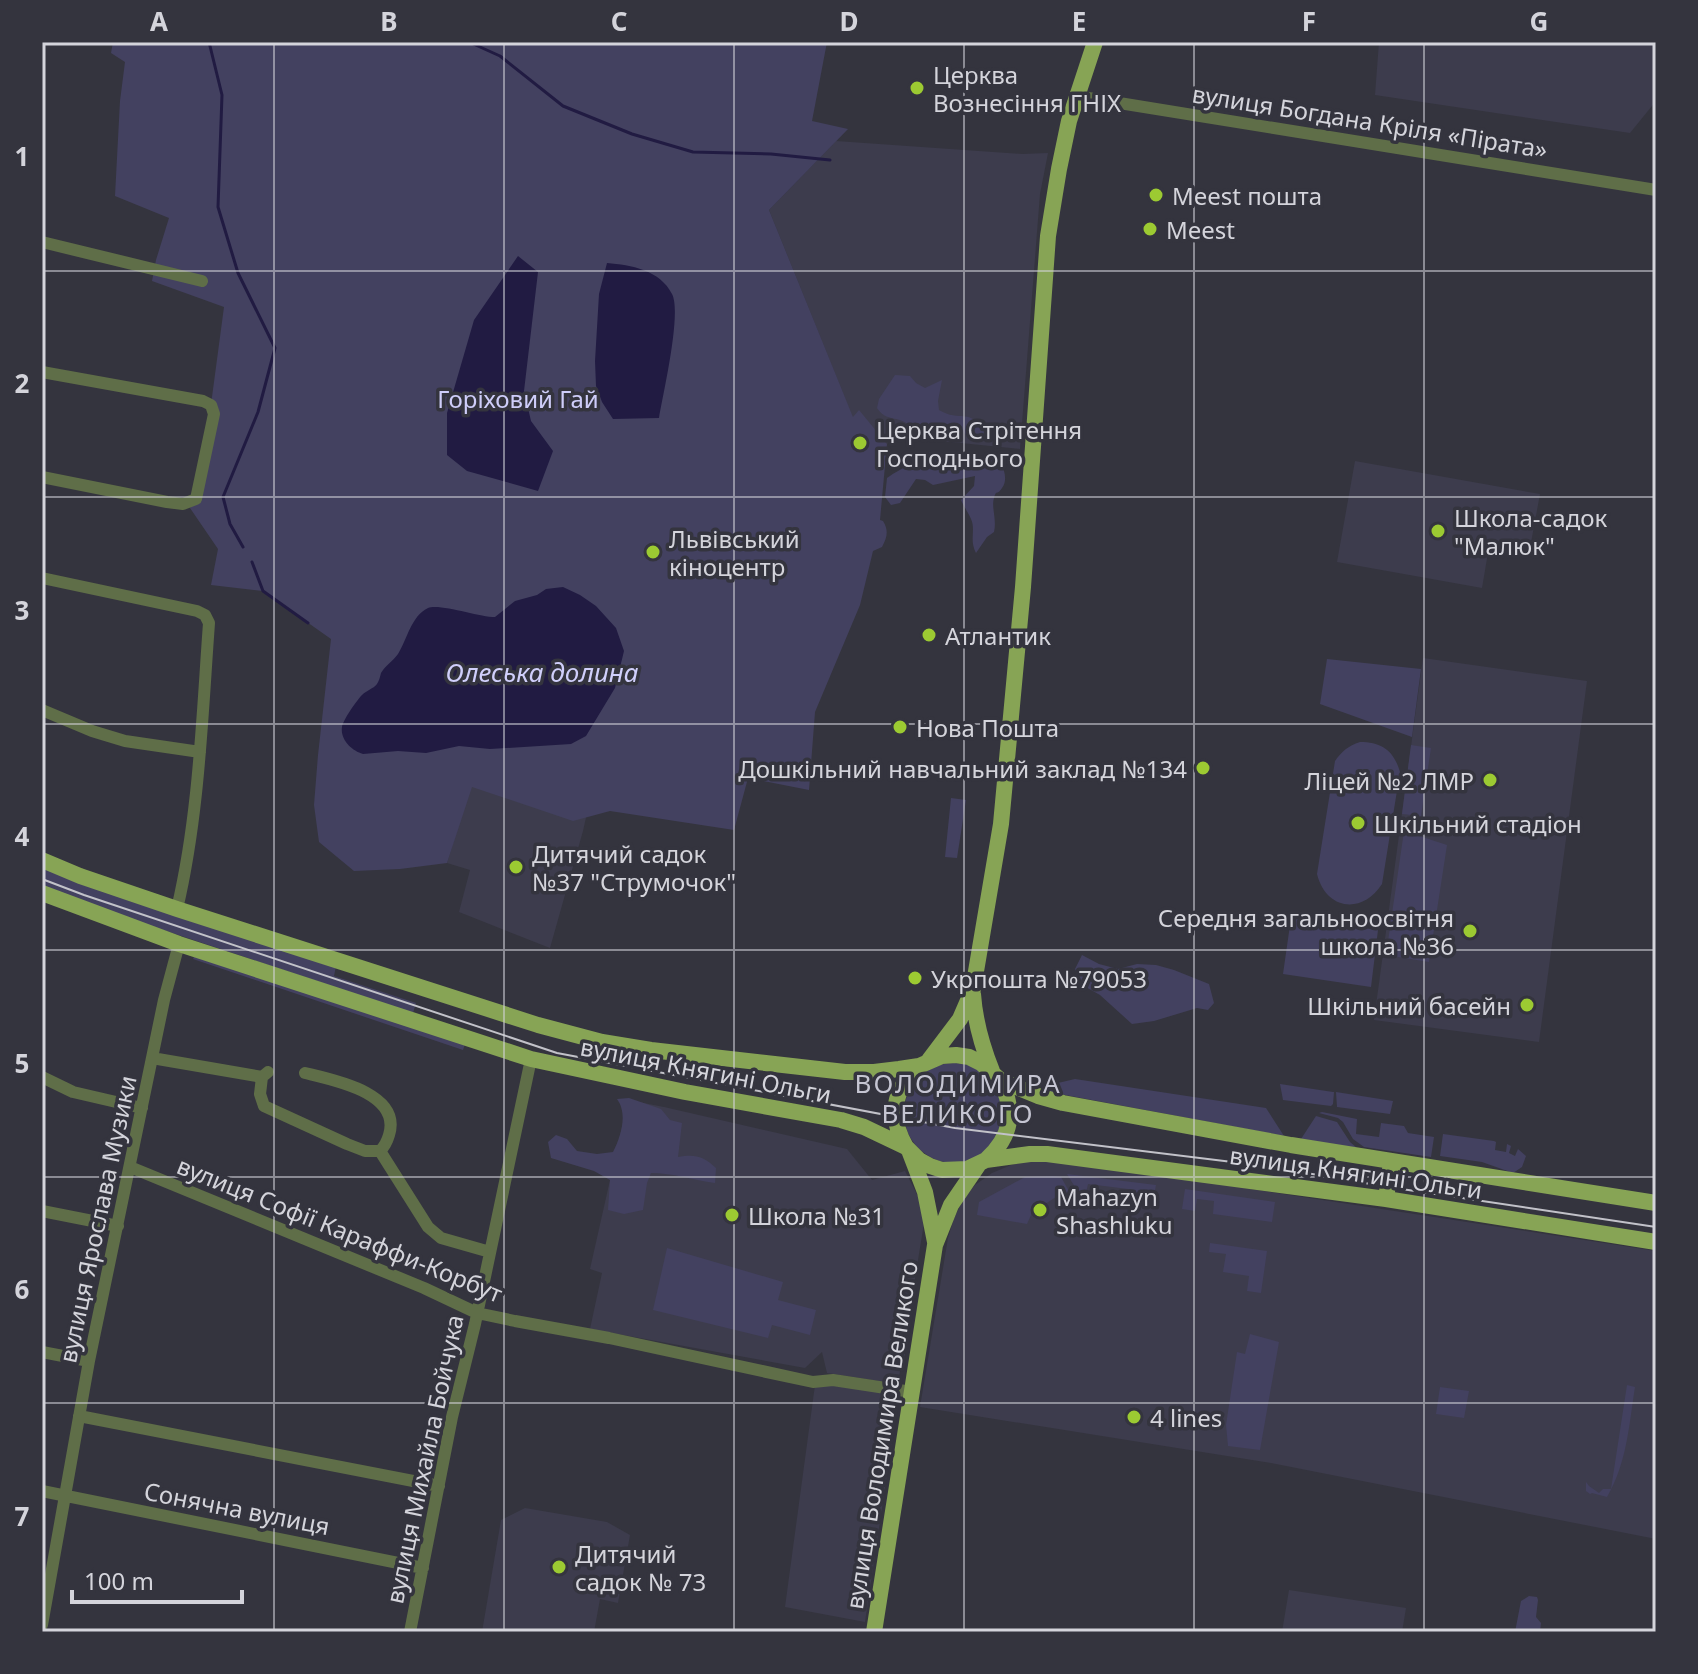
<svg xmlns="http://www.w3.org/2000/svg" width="1698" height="1674" font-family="'Noto Sans',sans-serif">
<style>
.built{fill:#3d3c4d}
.green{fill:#434160}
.water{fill:#211b42}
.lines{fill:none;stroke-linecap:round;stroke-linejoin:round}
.stream{stroke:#211b42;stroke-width:3}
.minor{stroke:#5f6e48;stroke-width:12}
.major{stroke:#87a455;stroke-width:16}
.tram{stroke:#c2c2c9;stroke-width:2}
.grid{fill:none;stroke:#d4d4db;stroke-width:2;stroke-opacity:0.55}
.poi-dot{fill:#9cca32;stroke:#34343e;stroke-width:3}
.labels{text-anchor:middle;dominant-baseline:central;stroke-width:7;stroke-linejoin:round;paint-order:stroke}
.poi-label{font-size:24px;fill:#d4d4db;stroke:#34343e;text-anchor:start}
.street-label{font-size:24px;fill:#d4d4db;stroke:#34343e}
.park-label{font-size:24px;fill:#cecdf9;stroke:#34343e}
.water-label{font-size:26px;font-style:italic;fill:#d0cffb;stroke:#34343e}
.neighbourhood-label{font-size:26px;letter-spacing:2px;fill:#c5c5d2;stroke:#34343e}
.neatline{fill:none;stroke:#d4d4db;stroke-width:3}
.grid-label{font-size:26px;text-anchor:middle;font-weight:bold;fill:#d4d4db}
</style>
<rect width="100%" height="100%" fill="#34343e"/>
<path class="built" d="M1379,42h277v59l-26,32 -255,-38z
M836,141l186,13 26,-1 -8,41 -20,255 -129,-13 -4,8 -16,-18 -18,-8 -84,-208z
M1355,461l185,33 -10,54 -40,-7 -8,47 -145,-26z
M1423,658l164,23 -48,361 -165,-22z
M471,784l120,11 -8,36 -33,117 -91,-36 11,-42 -23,-7z
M628,1100l36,7 183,42 25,31 33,-9 15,29 4,23 -26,161 -71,-11 -5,-21 -17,16 -215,-39 12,-56 -12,-4z
M1055,1159l601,92v288l-385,-76 -351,-56 28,-169 6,-20 10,-20 11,-13 17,-12 19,-8 16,-4z
M831,1383l68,11 -34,228 -80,-15 30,-222z
M525,1508l82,14 23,13 -12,68 -18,-4 -6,33h-112l19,-112z
M1289,1590l117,18 -4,24h-120z"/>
<path class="green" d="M113,42h714l-15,79 36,8 -79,81 84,207 6,-7 28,34 -7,76 3,1c6,10 4,16 -1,26l-9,4 -13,54 -45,107 -6,78 -61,-12 -14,52 -124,-19 -37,10 -101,-34 -25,76 -47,6 -46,2 -35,-29 -5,-37 4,-50 13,-116 -68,-48 -52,-6 7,-36 -28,-41 18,-81 16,-120 -72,-26 4,-21 13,-42 -54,-22 5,-95 5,-39 -14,-9z
M895,375l15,1 6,7 9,5 17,-8 -4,21 1,9c21,13 31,-4 48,24l-7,6 -9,1 -10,-13h-9l-9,12c-22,-2 -27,-14 -43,-20 -11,-3 -16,-2 -23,-12l2,-9z
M928,452l33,4 11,5 19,-1 10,2c3,8 7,18 1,26 -6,9 -5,0 -8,10 -3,9 3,21 0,34l-7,5 -11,16c-7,-13 0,-23 -5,-34 -3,-7 -7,-12 -10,-19l13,-14 1,-10 -42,9 -8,-5 -9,-1 -16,24 -9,2 -6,-8 2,-19c8,-6 17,-10 24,-15 7,-4 9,-8 17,-11z
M1327,659l94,10 -9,68 -92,-33z
M1360,742c22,0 34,9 40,30l-18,112c-20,31 -56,26 -65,-10l18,-113c7,-10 13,-15 25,-19z
M1411,745l20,3 -10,68 -19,-2z
M951,798l15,2 -9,58 -12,-1z
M1404,831l43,14 -18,117 -43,-7z
M42,867l294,99 -2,10 82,27 -3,10 -322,-107 -49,-20z
M1291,918l87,12 -7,57 -88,-13z
M195,955l270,89 -2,6 -270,-91z
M1082,955l17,9 19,5 19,-5 19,1 18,5 35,14 5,19 -6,7 -11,-2 -43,13 -22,3 -32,-29 -16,-9 -9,-17z
M904 1113a50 50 0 1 1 100 0a50 50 0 1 1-100 0Z
M1075,1079l191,29 18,28 -240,-45 1,-5z
M1280,1084l53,8h1l-1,12 -2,2 -48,-6z
M1336,1092l57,9 -3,13 -53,-7z
M629,1098l32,11 9,11 12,3 -4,34c17,-3 25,-1 38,11l-1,15c-22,-3 -42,-10 -64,-10l-4,10 -4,27 -19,4 -16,-4 2,-30 -16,-9 -43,-13 -3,-16 8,-7 11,4 10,12 20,3 16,-2c8,-16 15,-38 4,-53z
M1322,1112l35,7 -1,15 23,3 2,-14 23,3 4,7 26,4 -3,20 -67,-10 -11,-8 -10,-17 -5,-4 -19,-5z
M1316,1116l21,6 13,20 7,6 -56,-9z
M1443,1134l51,7 2,1 -1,8 11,2 1,-8 4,2 -2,7 6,3 3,-7 8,7 -4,11 -9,6 -31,-11 -42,-6z
M1067,1174l89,11 -3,16 -17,-3v-8l-48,-6 -2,9 -8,-1z
M1053,1176l8,1 13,23 -18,-3 -14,9 -6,-1 -5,4v6l-4,9 -50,-9 2,-13 46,-25z
M1185,1189l90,13 -3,20 -59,-8 1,-13 -17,-2 -2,12 -13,-2z
M1210,1243l57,8 -6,42 -14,-2 2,-15 -26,-4 3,-18 -17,-2z
M667,1248l116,34 -5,18 38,10 -6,25 -38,-10 -4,13 -115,-28z
M908,1290l5,3 -10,74 -4,3 -3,-4 8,-74z
M1250,1334l29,8 -19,108 -32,-4 -2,-21 11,-73 8,2z
M1627,1385l8,2c-6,38 -8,76 -28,110l-15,-4 -2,1 -4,-3v-9l3,4 10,7 4,-4h8z
M1440,1387l29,4 -5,27 -28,-4z
M1529,1596l8,1 1,3 -2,17 5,6 -1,9h-25l6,-31z"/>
<path class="water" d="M518,256l20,16 -14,119 7,30 22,30 -15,40 -71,-20 -20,-16v-42l27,-93z
M607,263c24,2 53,7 65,31 10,19 -9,100 -13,124l-46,1 -11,-17 -6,-16 -1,-25 4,-67z
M563,587l17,8 16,11 20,22 8,23 -9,37 -29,48 -15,8 -81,5 -31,-3 -33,7 -28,-2 -35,3c-11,-3 -23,-14 -21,-27 1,-7 15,-27 20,-32 5,-5 11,-6 15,-11 2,-3 3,-7 4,-11 4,-7 12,-12 17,-19 9,-14 13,-38 30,-46 11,-5 51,9 67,9l20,-16 22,-6 9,-6z"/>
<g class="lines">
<path class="stream" d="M209,42l13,53 -4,112 20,66 37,75 -17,64 -35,85 7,27 13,23
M469,42l31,14 63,50 69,28 61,18 78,2 59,6
M252,562l11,29 45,32"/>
<path class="minor" d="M1076,96l580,94
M42,242l160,39
M42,372l161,29 8,4 3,9 -18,85 -13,5 -16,-2 -125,-25
M42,578l155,33 8,4 4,8c-7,95 -10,193 -32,286
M42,710l50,21 33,10 75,11
M152,1058l110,19
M268,1072l-6,5 -2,17 4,12 83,38 18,7h15
M305,1073c29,7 97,20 84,62 -2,7 -4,11 -9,16l48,76 13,11 49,14
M42,1077l31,15 69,16
M130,1167l294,121 53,25 38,8 94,17 204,44 20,-2 79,12
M42,1211l76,15
M42,1352l47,9
M79,1416l360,70
M42,1491l381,77
M42,1625l47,-264 75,-361 15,-56
M410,1632l42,-215 23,-93 56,-265"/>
<path class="major" d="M42,860l38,16 97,33 361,116 64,17 49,8 194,22h29l25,-3 20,-3 23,-10 14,-1 13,2 12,6 19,17 38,16 25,7 228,42 365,58
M42,893l137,51 352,115 154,33 156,28 23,7 42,20 13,13 11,6 12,4 25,-1 19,-9 44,-6h17l339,45 270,43
M973,994c2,28 9,52 19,77
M929,1060l31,-41 13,-30 28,-165 22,-237 25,-351 11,-67 10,-48 26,-79
M906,1147c-18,-31 -13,-57 13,-81
M910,1153l15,39 10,50
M986,1160c26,-24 30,-49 14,-80
M1386,1199l5,-37
M874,1632l61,-387 16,-40 28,-41"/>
<path class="tram" d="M42,879l42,16 473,158 398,75 310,38 123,21 268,40"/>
</g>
<path class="grid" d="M274,42v1590M504,42v1590M734,42v1590M964,42v1590M1194,42v1590M1424,42v1590M42,271h1614M42,497h1614M42,724h1614M42,950h1614M42,1177h1614M42,1403h1614"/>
<g class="poi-dot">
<circle cx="917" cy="88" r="8"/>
<circle cx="1156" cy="195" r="8"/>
<circle cx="1150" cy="229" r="8"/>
<circle cx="860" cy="443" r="8"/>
<circle cx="1438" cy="531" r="8"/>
<circle cx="653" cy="552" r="8"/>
<circle cx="929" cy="635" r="8"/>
<circle cx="900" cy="727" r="8"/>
<circle cx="1203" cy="768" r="8"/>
<circle cx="1490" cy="780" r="8"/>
<circle cx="1358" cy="823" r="8"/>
<circle cx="516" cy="867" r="8"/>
<circle cx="1470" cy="931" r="8"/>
<circle cx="915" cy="978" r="8"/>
<circle cx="1527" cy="1005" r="8"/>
<circle cx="1040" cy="1210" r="8"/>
<circle cx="732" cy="1215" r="8"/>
<circle cx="1134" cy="1417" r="8"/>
<circle cx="559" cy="1567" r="8"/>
</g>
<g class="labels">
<g class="poi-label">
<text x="933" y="74">Церква<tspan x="933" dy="28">Вознесіння ГНІХ</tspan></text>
<text x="1172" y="195">Meest пошта</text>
<text x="1166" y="229">Meest</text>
<text x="876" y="429">Церква Стрітення<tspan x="876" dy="28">Господнього</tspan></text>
<text x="1454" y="517">Школа-садок<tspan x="1454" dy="28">"Малюк"</tspan></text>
<text x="669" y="538">Львівський<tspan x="669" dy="28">кіноцентр</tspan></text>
<text x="945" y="635">Атлантик</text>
<text x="916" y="727">Нова Пошта</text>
<text x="1187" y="768" text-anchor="end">Дошкільний навчальний заклад №134</text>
<text x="1474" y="780" text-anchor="end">Ліцей №2 ЛМР</text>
<text x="1374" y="823">Шкільний стадіон</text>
<text x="532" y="853">Дитячий садок<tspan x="532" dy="28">№37 "Струмочок"</tspan></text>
<text x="1454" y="917" text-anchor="end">Середня загальноосвітня<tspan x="1454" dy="28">школа №36</tspan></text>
<text x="931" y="978">Укрпошта №79053</text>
<text x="1511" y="1005" text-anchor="end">Шкільний басейн</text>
<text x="1056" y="1196">Mahazyn<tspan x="1056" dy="28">Shashluku</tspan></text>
<text x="748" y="1215">Школа №31</text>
<text x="1150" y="1417">4 lines</text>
<text x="575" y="1553">Дитячий<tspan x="575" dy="28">садок № 73</tspan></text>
</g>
<g class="street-label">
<text transform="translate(1370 121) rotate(9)">вулиця Богдана Кріля «Пірата»</text>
<text transform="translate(706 1070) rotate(11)">вулиця Княгині Ольги</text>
<text transform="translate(1356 1172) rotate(8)">вулиця Княгині Ольги</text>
<text transform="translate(97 1219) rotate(-78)">вулиця Ярослава Музики</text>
<text transform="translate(340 1229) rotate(22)">вулиця Софії Караффи-Корбут</text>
<text transform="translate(881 1435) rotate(-81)">вулиця Володимира Великого</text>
<text transform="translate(424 1459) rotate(-78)">вулиця Михайла Бойчука</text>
<text transform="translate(237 1508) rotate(11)">Сонячна вулиця</text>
</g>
<g class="park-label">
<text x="518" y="398">Горіховий Гай</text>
</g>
<g class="water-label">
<text x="542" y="672">Олеська долина</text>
</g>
<g class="neighbourhood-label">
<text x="958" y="1083">ВОЛОДИМИРА<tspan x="958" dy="30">ВЕЛИКОГО</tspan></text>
</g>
</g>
<rect width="1698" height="1674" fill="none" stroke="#34343e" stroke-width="88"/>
<path d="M72 1590v12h170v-12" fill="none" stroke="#d4d4db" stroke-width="4"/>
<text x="84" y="1590" font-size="24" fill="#d4d4db" stroke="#34343e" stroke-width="6" paint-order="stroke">100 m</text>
<rect x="44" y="44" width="1610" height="1586" class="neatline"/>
<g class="grid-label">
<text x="159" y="31">A</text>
<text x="389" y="31">B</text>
<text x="619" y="31">C</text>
<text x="849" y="31">D</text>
<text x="1079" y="31">E</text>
<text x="1309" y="31">F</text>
<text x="1539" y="31">G</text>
<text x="22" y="166">1</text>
<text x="22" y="393">2</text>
<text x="22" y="620">3</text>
<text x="22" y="846">4</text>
<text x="22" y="1073">5</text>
<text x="22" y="1299">6</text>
<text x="22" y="1526">7</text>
</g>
</svg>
